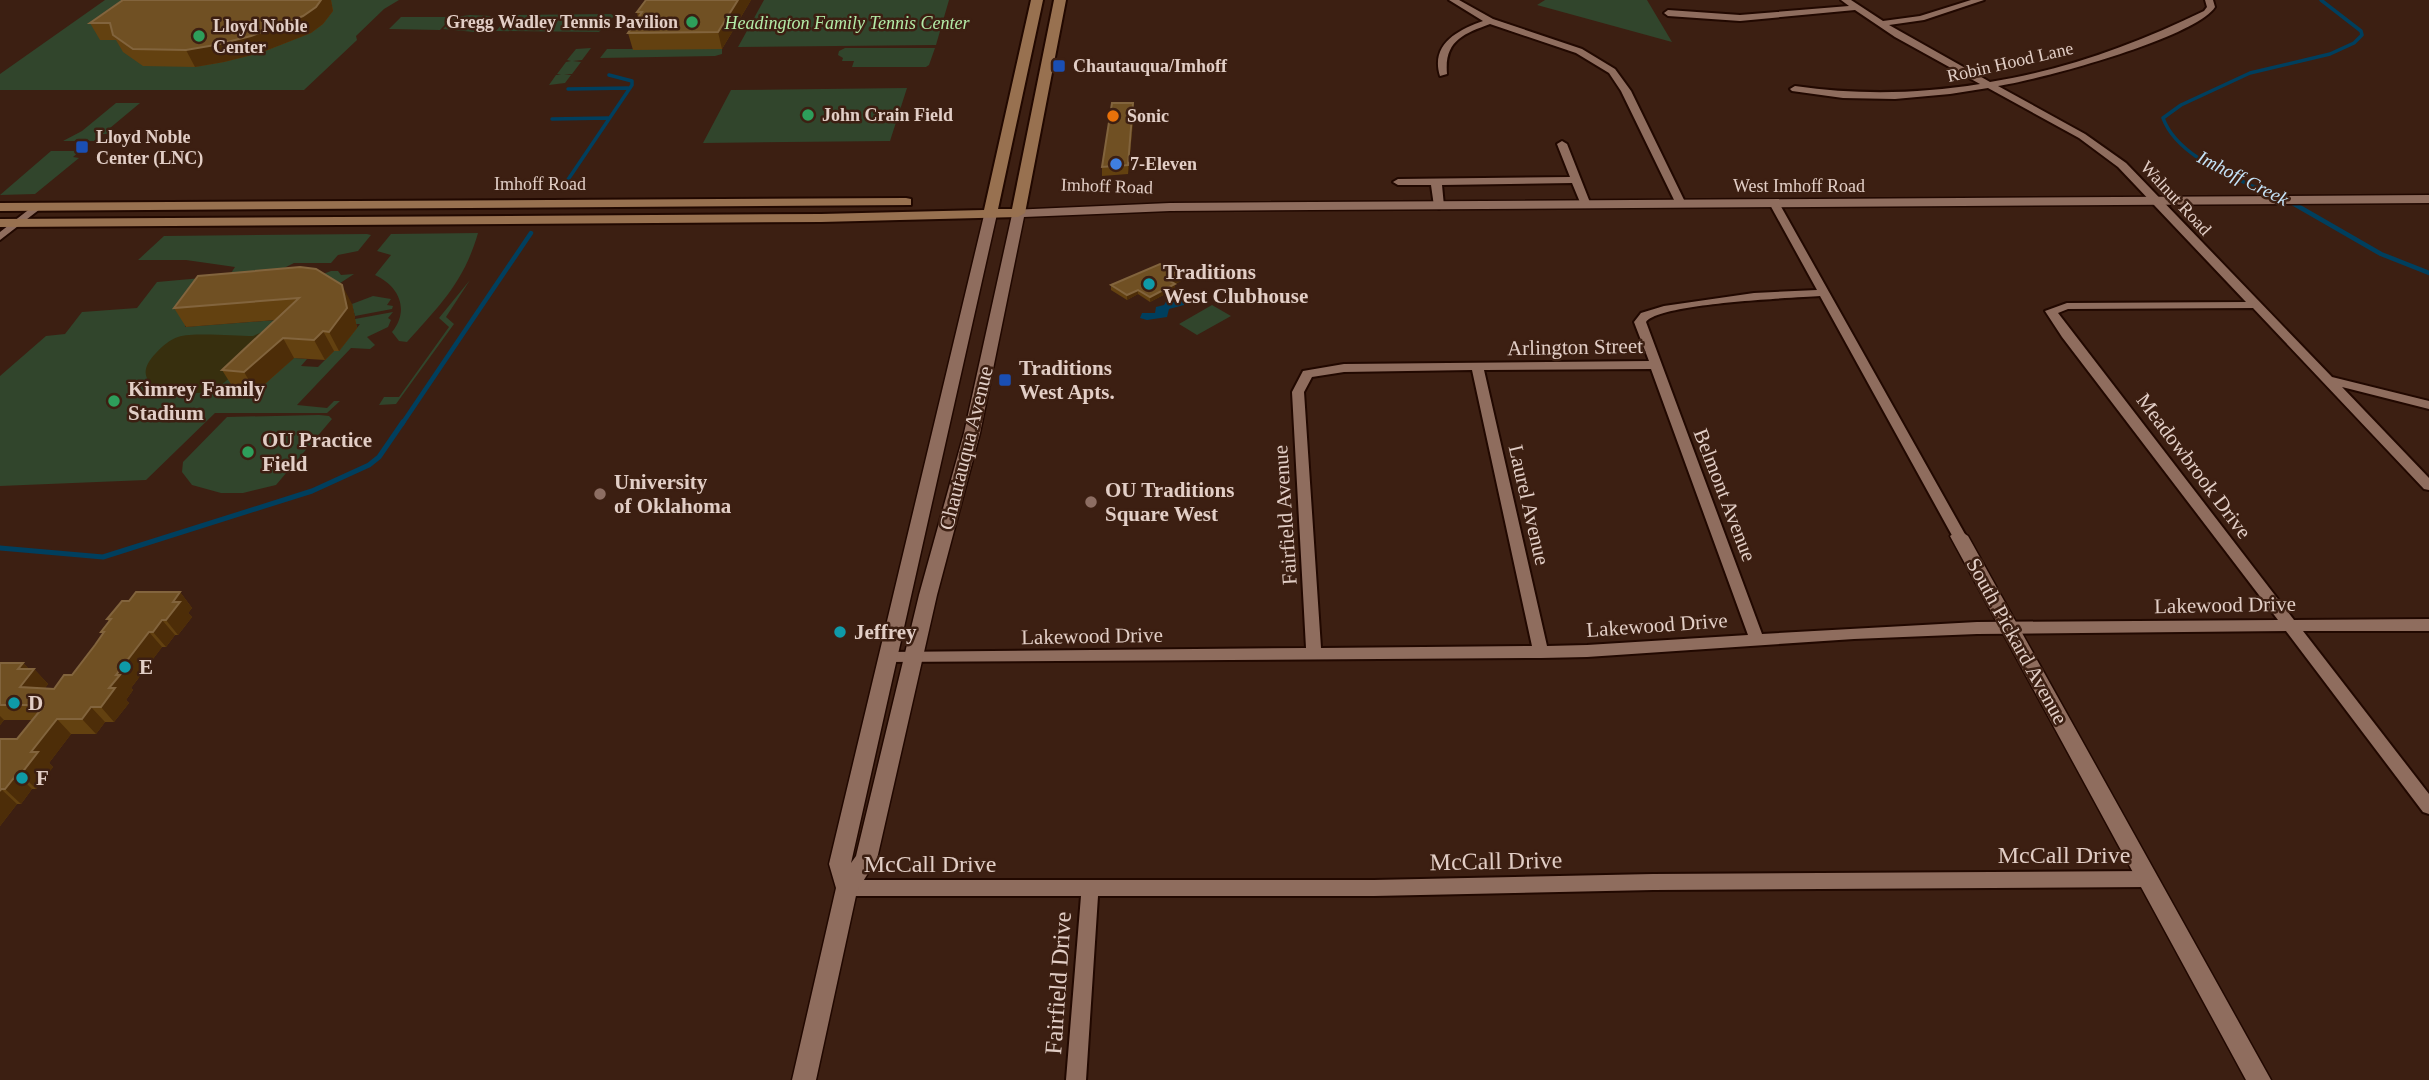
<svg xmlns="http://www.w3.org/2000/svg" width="2429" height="1080" font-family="Georgia,serif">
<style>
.green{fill:#31452c}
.sand{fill:#372f0e}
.water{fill:#003f5e}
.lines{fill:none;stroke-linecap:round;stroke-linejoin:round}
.stream-far2{stroke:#003f5e;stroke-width:3.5}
.stream-far1{stroke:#003f5e;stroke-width:4.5}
.stream{stroke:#003f5e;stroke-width:5}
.minor-casing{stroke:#210800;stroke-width:4}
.tertiary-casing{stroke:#210800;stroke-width:3}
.secondary-casing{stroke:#210800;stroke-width:4}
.minor{fill:#8f6d5e;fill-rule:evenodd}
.tertiary{fill:#8f6d5e;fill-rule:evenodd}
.secondary{fill:#987150;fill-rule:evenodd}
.wall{fill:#634110}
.shaded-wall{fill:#4d2d08}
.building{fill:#705023;stroke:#82643d;stroke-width:2}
.leisure-dot{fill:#2e9e5b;stroke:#3c1f12;stroke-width:2.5}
.transit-dot{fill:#1a4fb4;stroke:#3c1f12;stroke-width:2.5}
.food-dot{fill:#e8710a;stroke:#3c1f12;stroke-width:2.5}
.shop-dot{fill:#3f7fe0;stroke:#3c1f12;stroke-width:2.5}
.culture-dot{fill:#0f9aa8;stroke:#3c1f12;stroke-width:2.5}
.education-dot{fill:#8d6e63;stroke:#3c1f12;stroke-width:2.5}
.labels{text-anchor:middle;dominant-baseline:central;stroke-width:5;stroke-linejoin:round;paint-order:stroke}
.far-poi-label{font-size:18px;font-weight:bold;fill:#e2cec6;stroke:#3c1f12;text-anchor:start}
.far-park-label{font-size:18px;font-style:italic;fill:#b3eba7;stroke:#3c1f12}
.far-street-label{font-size:18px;fill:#e2cec6;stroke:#3c1f12}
.far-water-label{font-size:19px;font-style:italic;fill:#c5e3f8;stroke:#3c1f12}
.poi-label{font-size:21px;font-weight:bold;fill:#e2cec6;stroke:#3c1f12;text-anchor:start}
.street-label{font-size:21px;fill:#e2cec6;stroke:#3c1f12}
.near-street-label{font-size:24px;fill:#e2cec6;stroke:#3c1f12}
</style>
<rect width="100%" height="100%" fill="#3c1f12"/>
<path class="green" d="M105,0h294l-15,9 -28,27 1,4 -53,50h-304v-16z
M764,0h185l-13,45 -198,2z
M1545,0h102l25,42 -135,-37z
M611,14l3,2 -15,16 -103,-1 13,-15 4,-1z
M470,15l21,1 -17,16 -31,-3 12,-12z
M401,17h51l-12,13 -51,-1z
M591,48l-9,12 -9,1 8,1 -9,12h-8l7,1 -6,8 -16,2 7,-10h5l-4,-1 9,-12 5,-1 -4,-1 9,-11z
M845,48h90l-6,17 -3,2h-74l2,-6h-12l1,-3 -5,-3 1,-4z
M607,49h115v5l-7,2 -115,2z
M907,88l-17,53 -187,2 28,-53z
M116,103h24l-30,25v6h-8l-8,7h-31l19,-10z
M51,151h29l-7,6 6,1 -44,36 -35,1z
M478,233c-14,49 -38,72 -71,109l-8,-1 -7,-9c18,-22 7,-46 -17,-57l16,-20 -14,-4 14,-17z
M367,234l4,1 -13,16 -20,4 -7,8h-37l-12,6 -51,4 4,-6 -49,-7h-48l26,-24z
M331,271h7l3,4 13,-1 -26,17 -143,34v2l92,-7 -42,68 21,3 38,-33 13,1 -6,7 17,1 16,-16h5l21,-27h-6l1,-5 38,-7 -5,6 3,2 -3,7 -21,10 8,8 -5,4 -19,-1 -54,57 30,3 7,-7h6l-13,12h-112l-69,67 -146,6v-110l46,-40 19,-2 17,-22 55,-4 20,-26 56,-5h102z
M470,280l-24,37 8,7 -58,80 -17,1 5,-8h15l50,-70 -10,-9z
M373,296l18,3 -4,6 6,1 -1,3 -37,7 -3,-12z
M1212,305l19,11 -34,19 -18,-11z
M319,415l10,1 3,3 -56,66 -33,8h-22l-29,-8 -10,-13 1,-10 44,-45z"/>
<path class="sand" d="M262,332h12c-17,16 -36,40 -54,54 -21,16 -103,7 -64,-33 5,-6 15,-14 22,-16 15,-5 56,-1 75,-1z"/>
<path class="water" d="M1183,292l18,3 -4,4h-12l-1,6 -15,4 -2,8 -20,3 -7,-2 2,-5h13l1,-6 8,-2 3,-5 11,-3z"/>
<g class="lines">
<path class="stream-far2" d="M568,89l60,-1
M552,119l56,-1
M563,187l69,-102v-4l-23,-6
M2259,189c-33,-15 -83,-35 -96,-71l18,-13 69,-32 80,-19 24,-11 8,-8 -1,-4 -40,-31"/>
<path class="stream-far1" d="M2255,187l25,11
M2289,201l92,53 48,19
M402,424l129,-191"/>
<path class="stream" d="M0,548l103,9 209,-66 57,-26 10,-8 24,-35"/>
<defs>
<path id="minor" d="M1449,0h10l34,19 89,30 33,20 16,22 55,113 -1,2 -4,1 -5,-3 -55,-113 -12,-18 -33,-20 -86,-29c-27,10 -46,17 -43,50l-7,2c-10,-32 18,-46 43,-55z
M1841,0h10l32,21 37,-5 51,-16h13l-60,20 -35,5 101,57c75,-12 146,-38 214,-71l3,-4 -2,-7h8l2,7c-20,31 -176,73 -217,79l87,48 41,29 206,214 97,24v8l-87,-22 87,91v12l-5,-1 -171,-181 -185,1 -10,4 236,307 135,-1v12h-126l126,163v20l-6,-2 -137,-181 -309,3 -123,5 -267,18 -46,1 -658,4 -3,-4 3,-4 5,-2 418,-4 -14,-256 11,-21 41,-7 305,-3 -15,-39 7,-9 23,-7 90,-13 63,-3 -48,-87 5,-3 5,3 187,333 -2,3h-10l-134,-243c-28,2 -161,7 -174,26l116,312 215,-12 301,-2 -216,-283 -17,-26 22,-8 179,-1 -128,-135 -39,-29 -91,-50 -38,6 -55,5 -52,-1 -51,-7 -2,-2 5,-3c63,9 122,8 185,-2l-85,-47 -40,-27 -115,11 -72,-5 -4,-3 4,-3 72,5 109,-9zM1651,369l97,266 -161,10 -40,1 -63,-276zM1472,370l60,276 -211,2 -17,-256 8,-15 32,-5z
M1562,141l5,3 24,61 -1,2h-8l-10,-24 -130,2 2,21 -5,3 -5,-3 -3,-21h-33l-5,-3 5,-3 172,-2 -13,-33z
M36,204l4,1v4l-40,31v-8z
M2147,871l6,3 3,5 -3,5 -6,3 -494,3 -279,6h-276l-12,184h-20l15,-184h-234l-6,-2 -3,-6 3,-6 6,-2h527l279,-6z"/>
<path id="tertiary" d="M2429,195v8l-1259,8 -146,6 -44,216 -43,162 -60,264 -20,32 -41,189h-24l44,-192 -7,-24 156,-653h10l2,3 -146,649 5,-7 63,-261 45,-162 49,-223 157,-7z
M1959,530l9,6 303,544h-25l-296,-544z"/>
<path id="secondary" d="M1031,0h12l-45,209h14l42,-209h12l-41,213 -7,4 -197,5 -821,5v-8l821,-5 163,-4z
M906,198l5,1v6l-911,6v-8z"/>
</defs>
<use href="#minor" class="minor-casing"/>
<use href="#tertiary" class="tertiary-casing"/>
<use href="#secondary" class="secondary-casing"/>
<use href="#minor" class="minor"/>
<use href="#tertiary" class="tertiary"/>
<use href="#secondary" class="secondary"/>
</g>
<path class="wall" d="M123,0h208l2,11 -10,13 -12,9 -51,20 -36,9 -29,5 -52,-1 -20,-14 -7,-12h-16l-10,-17z
M751,0l-29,49 -89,1 -5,-17 10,-15 -1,-6z
M1133,103l1,9 -6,62 -26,2v-9z
M198,276l154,28 5,24 -18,23h-5l-9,9 -31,-2 -38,34 -22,-3 -12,-19 53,-50 -89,7 -12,-19z
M1181,276v5l-6,3v5l-25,13 -12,-8 -11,6 -16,-10v-5z
M180,592l12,16 -4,5 4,4 -14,18h-3l-9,12h-4l-31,41 2,2 -7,10 3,3 -15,19h-9l-9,12h-25l-22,29 4,4 -17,22h-4l-11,15h-4l-17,22v-87h17l16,-19h-29l-4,5v-62h23l6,6h5l14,15 -3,4 9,1 18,-14 23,-30 8,-10 -2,-3 8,-10 -2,-3 22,-18z"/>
<path class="shaded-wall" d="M321,0h10l2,11 -10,13 -12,9 -51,20 -36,9 -29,5 -9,-17z
M738,0h13l-29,49 -4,-17z
M1133,103l1,9 -6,62v-9z
M1181,276v5l-10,5 -1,-5z
M1175,284v5l-25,13v-5z
M342,285l10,19 5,24 -18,23 -10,-19z
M1138,290v4l-11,6v-5z
M323,331l11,20 -9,9 -11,-20z
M283,338l11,20 -38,34 -12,-20z
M180,592l12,16 -4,5 4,4 -14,18 -12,-15 7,-18z
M162,620l13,15 -9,12 -13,-15z
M149,632l13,15 -31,41 2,2 -7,10 3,3 -15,19 -13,-15 15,-32z
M23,663l9,9 2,-3 14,15 -14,18 -14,-15 -2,-18z
M91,707l14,15 -9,12 -14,-15z
M0,716l4,4 -4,5z
M57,719l14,15 -22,29 4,4 -17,22 -15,-15 10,-22z
M17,774l15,15 -11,15 -16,-15z
M1,789l16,15 -17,22v-35z"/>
<path class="building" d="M123,0h198l-5,7 -13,9 -52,20 -36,9 -29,5 -53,-1 -20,-14 -3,-12h-20z
M646,0h92l-20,32 -90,1 14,-21h-5z
M1112,103h21l-5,62 -26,2z
M1160,264l21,12 -11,5 5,3 -25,13 -12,-7 -11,5 -16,-10z
M300,267l16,2 26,16 5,23 -18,24 -6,-1 -9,9 -31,-2 -39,34 -22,-2 77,-72 -125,10 24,-32z
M136,592h44l-7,10h7l-14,18h-4l-9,12h-4l-33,43h4l-11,13h6l-14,19h-10l-9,12h-25l-26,33h7l-17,22h-4l-12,15h-4l-1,2v-52h17l26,-32h-9l2,-2h-36v-42h23l-5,6h16l-14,18 34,2 10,-14h8l23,-30 9,-13h-3l10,-13h-4l15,-18h7z"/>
<g class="leisure-dot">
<circle cx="692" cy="22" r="7"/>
<circle cx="199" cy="36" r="7"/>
<circle cx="808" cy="115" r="7"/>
<circle cx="114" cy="401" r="7"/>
<circle cx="248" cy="452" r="7"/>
</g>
<g class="transit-dot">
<rect x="1052" y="59" width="14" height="14" rx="3.5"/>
<rect x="75" y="140" width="14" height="14" rx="3.5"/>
<rect x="998" y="373" width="14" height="14" rx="3.5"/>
</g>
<circle class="food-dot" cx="1113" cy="116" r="7"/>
<circle class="shop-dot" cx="1116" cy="164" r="7"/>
<g class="culture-dot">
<circle cx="1149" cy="284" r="7"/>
<circle cx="840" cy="632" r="7"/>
<circle cx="125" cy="667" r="7"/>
<circle cx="14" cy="703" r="7"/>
<circle cx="22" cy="778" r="7"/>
</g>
<g class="education-dot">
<circle cx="600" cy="494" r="7"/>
<circle cx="1091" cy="502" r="7"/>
</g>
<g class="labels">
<g class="far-poi-label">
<text x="678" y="22" text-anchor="end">Gregg Wadley Tennis Pavilion</text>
<text x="213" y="26">Lloyd Noble<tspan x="213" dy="21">Center</tspan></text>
<text x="1073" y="66">Chautauqua/Imhoff</text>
<text x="822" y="115">John Crain Field</text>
<text x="1127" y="116">Sonic</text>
<text x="96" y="137">Lloyd Noble<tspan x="96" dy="21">Center (LNC)</tspan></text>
<text x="1130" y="164">7-Eleven</text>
</g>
<g class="far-park-label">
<text x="847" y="23">Headington Family Tennis Center</text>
</g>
<g class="far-street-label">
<text transform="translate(2010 62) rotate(-13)">Robin Hood Lane</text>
<text x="540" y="184">Imhoff Road</text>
<text transform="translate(1107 186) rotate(2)">Imhoff Road</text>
<text x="1799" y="186">West Imhoff Road</text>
<text transform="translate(2176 198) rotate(47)">Walnut Road</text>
</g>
<g class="far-water-label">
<text transform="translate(2243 178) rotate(27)">Imhoff Creek</text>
</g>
<g class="poi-label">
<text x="1163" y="272">Traditions<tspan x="1163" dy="24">West Clubhouse</tspan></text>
<text x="1019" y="368">Traditions<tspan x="1019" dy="24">West Apts.</tspan></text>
<text x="128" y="389">Kimrey Family<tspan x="128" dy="24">Stadium</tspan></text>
<text x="262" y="440">OU Practice<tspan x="262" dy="24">Field</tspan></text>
<text x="614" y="482">University<tspan x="614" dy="24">of Oklahoma</tspan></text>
<text x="1105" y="490">OU Traditions<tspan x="1105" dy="24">Square West</tspan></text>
<text x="854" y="632">Jeffrey</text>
<text x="139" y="667">E</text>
<text x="28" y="703">D</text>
<text x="36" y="778">F</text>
</g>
<g class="street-label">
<text transform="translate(1575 347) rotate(-1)">Arlington Street</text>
<text transform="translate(966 448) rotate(-76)">Chautauqua Avenue</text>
<text transform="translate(2194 466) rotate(53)">Meadowbrook Drive</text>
<text transform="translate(1725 495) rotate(69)">Belmont Avenue</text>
<text transform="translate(1529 505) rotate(77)">Laurel Avenue</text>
<text transform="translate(1285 515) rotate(-94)">Fairfield Avenue</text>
<text transform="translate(2225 605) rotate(-1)">Lakewood Drive</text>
<text transform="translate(1657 625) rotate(-4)">Lakewood Drive</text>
<text transform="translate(1092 636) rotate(-1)">Lakewood Drive</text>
<text transform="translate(2017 641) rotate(61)">South Pickard Avenue</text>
</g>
<g class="near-street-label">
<text x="2064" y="855">McCall Drive</text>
<text transform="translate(1496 861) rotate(-1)">McCall Drive</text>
<text x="930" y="864">McCall Drive</text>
<text transform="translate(1058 983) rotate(-86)">Fairfield Drive</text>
</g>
</g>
</svg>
